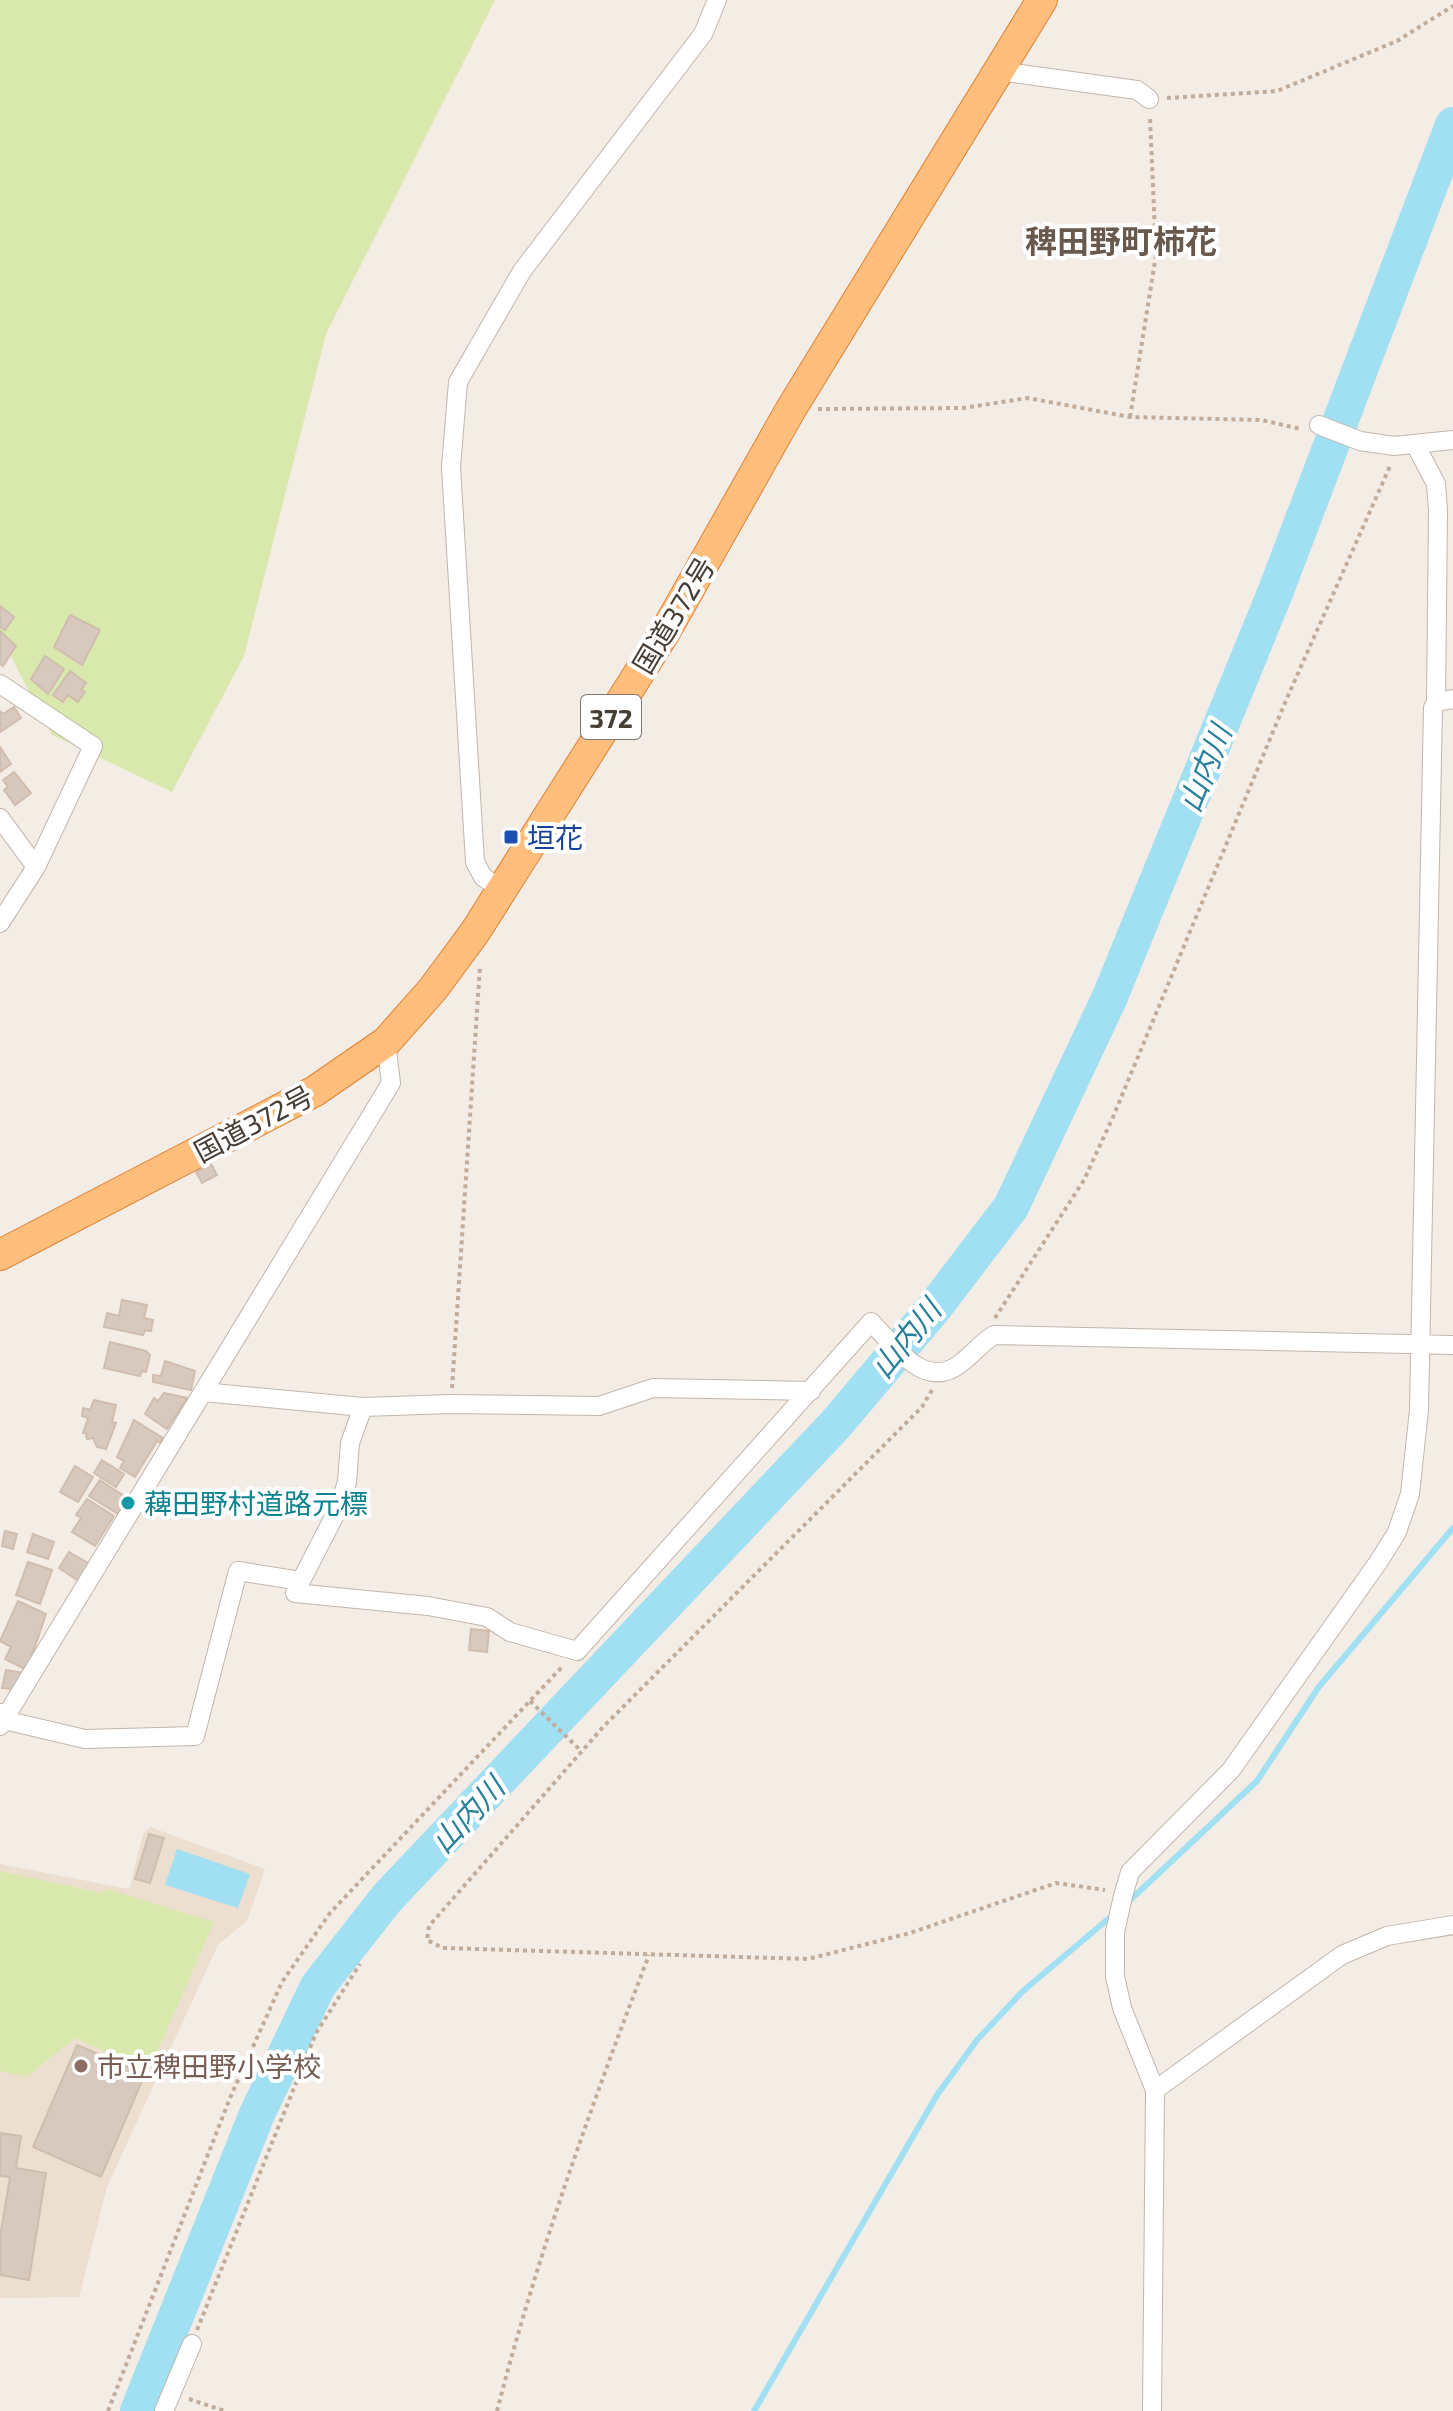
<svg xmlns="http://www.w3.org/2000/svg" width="1453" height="2411" font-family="'Exo 2','Noto Sans JP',sans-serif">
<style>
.education{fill:#eddfd0}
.green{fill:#d9e9ae}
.water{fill:#a1dff2}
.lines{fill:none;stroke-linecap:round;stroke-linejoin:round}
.stream{stroke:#a1dff2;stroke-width:6}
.river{stroke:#a1dff2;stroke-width:36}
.building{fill:#d8c9be;stroke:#d0bdae;stroke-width:2}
.minor-casing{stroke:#c2b6ab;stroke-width:20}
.tertiary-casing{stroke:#c2b6ab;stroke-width:24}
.trunk-casing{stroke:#e18133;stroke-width:32}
.path{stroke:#c1ac99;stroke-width:4;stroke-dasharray:4 4;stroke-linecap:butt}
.minor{stroke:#fff;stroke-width:18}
.tertiary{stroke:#fff;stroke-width:22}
.trunk{stroke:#ffbe7c;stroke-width:30}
.transit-dot{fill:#1a4fb4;stroke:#fff;stroke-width:3}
.culture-dot{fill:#0f9aa8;stroke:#fff;stroke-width:3}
.education-dot{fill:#8d6e63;stroke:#fff;stroke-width:3}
.labels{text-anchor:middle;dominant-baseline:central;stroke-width:8;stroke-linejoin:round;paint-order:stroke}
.shield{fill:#fff;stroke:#7e7772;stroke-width:2}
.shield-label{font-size:26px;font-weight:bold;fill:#463d35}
.street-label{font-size:28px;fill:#463d35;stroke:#fff}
.transit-label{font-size:28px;fill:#164399;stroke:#fff;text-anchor:start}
.culture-label{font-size:28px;fill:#0d838f;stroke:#fff;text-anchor:start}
.education-label{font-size:28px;fill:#785e54;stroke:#fff;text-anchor:start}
.water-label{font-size:30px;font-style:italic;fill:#28809c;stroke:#fff}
.quarter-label{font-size:32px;font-weight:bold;fill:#69584c;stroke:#fff}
</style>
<rect width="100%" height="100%" fill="#f3ede6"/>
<path class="education" d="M150,1827l115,42 -18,52 -29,24 -111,242 -28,110 -79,1v-434l129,25 14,-55z"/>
<path class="green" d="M0,0h495l-169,334 -82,322 -72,136 -120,-57 -52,-99z
M0,1871l102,22 6,-4 106,33 -65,149 -74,-33 -48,39 -27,-6z"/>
<path class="water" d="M177,1849l73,25 -12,34 -73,-23z"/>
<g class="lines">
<path class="stream" d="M1126,1904l131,-123 61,-93 135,-160
M754,2411l183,-316 40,-55 46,-49 91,-77"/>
<path class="river" d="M138,2411l119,-297 61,-128 69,-88 448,-473 99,-117 77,-101 98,-208 166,-406 178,-468"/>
</g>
<path class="building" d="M0,606l14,11 -9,13 -5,-3z
M70,615l30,15 -18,35 -28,-18z
M0,631l16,15 -13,20 -3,-2z
M45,656l19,13 -16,25 -17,-15z
M70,671l16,12 -5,7 4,2 -7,10 -10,-7 -5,7 -10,-7z
M14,707l7,11 -21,14v-21l3,3z
M0,747l11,17 -11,8z
M14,772l17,21 -16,12 -11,-15 4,-3 -5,-7z
M211,1164l6,11 -15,8 -6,-11z
M122,1300l25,5 -3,13 9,2 -2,11 -6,-1 -2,5 -39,-8 3,-14 12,3z
M110,1342l36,9 4,4 -4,17 -4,-1 -2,5 -36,-8z
M165,1361l30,10 -4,19 -38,-8v-7l8,1z
M164,1393l23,5 -20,31 -22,-15 9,-16 4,3z
M94,1400l22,5 -4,17 4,1 -10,26 -9,-2 -4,-9 -6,1 -1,-6h-3l5,-15 -6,-2 1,-8 7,2z
M134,1420l29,18 -3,5 -3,-2 -22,36 -15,-9 4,-7 -7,-4z
M102,1460l22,14 -8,13 -22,-14z
M75,1466l18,11 -15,25 -18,-10z
M100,1480l27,18 -9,16 -29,-18z
M87,1499l27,17 -19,30 -23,-14 9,-14 -5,-3z
M5,1531l12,3 -4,15 -11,-3z
M33,1534l21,8 -6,17 -21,-7z
M69,1552l21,12 -11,17 -20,-13z
M28,1562l24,8 -12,34 -24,-9z
M18,1601l28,13 -19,56 -22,-11 6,-12 -11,-6z
M471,1629l18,2 -2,21 -18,-2z
M6,1670l18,3 -11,16 -11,-1z
M149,1834l15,4 -14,45 -15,-4z
M77,2045l68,29 -44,103 -68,-30z
M0,2133l21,3 -5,32 30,5 -17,107 -29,-5v-38l10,-60 -10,-1z"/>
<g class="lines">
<defs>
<path id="minor" d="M999,71l138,19 12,9
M1319,425l41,16 34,5 59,-6
M1415,444l21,40 2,26 -2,192
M0,684l93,62 -57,121 -36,56
M0,818l36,49
M502,890l-19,-13 -8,-15 -24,-395 7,-85 64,-111 181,-237 14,-34
M203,1392l160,15 88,-3 148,2 54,-18 158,3
M301,1581l38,-74 8,-25 3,-39 13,-36
M4,1720l81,19 110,-3 43,-165 63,10 -6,12 133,13 59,11 23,15 67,19 294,-329c24,24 54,70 90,41 12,-9 20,-20 33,-28l459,10
M0,1726l391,-643 -5,-41
M1155,2090l187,-135 45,-19 66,-11
M164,2411l28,-67
M1152,2411l3,-321 -33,-82 -7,-32v-44l8,-36 7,-24 101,-102 148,-209 18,-29 13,-38 9,-84 14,-702 3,-6 17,-3"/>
<path id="tertiary" d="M0,1715l4,5"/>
<path id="trunk" d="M0,1255l315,-164 71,-49 47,-53 42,-57 190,-300 126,-223 251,-409"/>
</defs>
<use href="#minor" class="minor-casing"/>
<use href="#tertiary" class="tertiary-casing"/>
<use href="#trunk" class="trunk-casing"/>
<path class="path" d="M1167,98l110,-7 120,-50 56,-35
M818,409l145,-1 65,-10 102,19 131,3 40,9
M1130,417l26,-162 -6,-137
M995,1318l89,-138 29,-63 174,-419 104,-234
M452,1388l28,-422
M932,1390l-10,17 -318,319 -175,200 -2,14 16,8 365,11 102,-26 146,-50 49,7
M530,1701l51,50
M197,2330l119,-297 44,-69
M189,2399l36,12
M108,2411l122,-313 52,-116 48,-69 232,-246
M497,2411c40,-155 95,-307 152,-456"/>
<use href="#minor" class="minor"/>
<use href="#tertiary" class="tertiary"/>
<use href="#trunk" class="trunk"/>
</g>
<rect class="transit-dot" x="503" y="829" width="16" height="16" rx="4"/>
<circle class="culture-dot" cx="128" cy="1503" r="8"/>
<circle class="education-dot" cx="81" cy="2066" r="8"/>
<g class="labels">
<rect class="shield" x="581" y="695" width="60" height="44" rx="6"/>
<g class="shield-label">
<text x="611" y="717">372</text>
</g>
<g class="street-label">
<text transform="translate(673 615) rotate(-59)">国道372号</text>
<text transform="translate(253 1123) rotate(-28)">国道372号</text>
</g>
<g class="transit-label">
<text x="527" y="837">垣花</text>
</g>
<g class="culture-label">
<text x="144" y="1503">薭田野村道路元標</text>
</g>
<g class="education-label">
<text x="97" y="2066">市立稗田野小学校</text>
</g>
<g class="water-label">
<text transform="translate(1204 768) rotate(-68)">山内川</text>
<text transform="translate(905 1338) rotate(-51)">山内川</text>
<text transform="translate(467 1814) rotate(-47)">山内川</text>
</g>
<g class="quarter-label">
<text x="1121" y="240">稗田野町柿花</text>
</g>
</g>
</svg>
